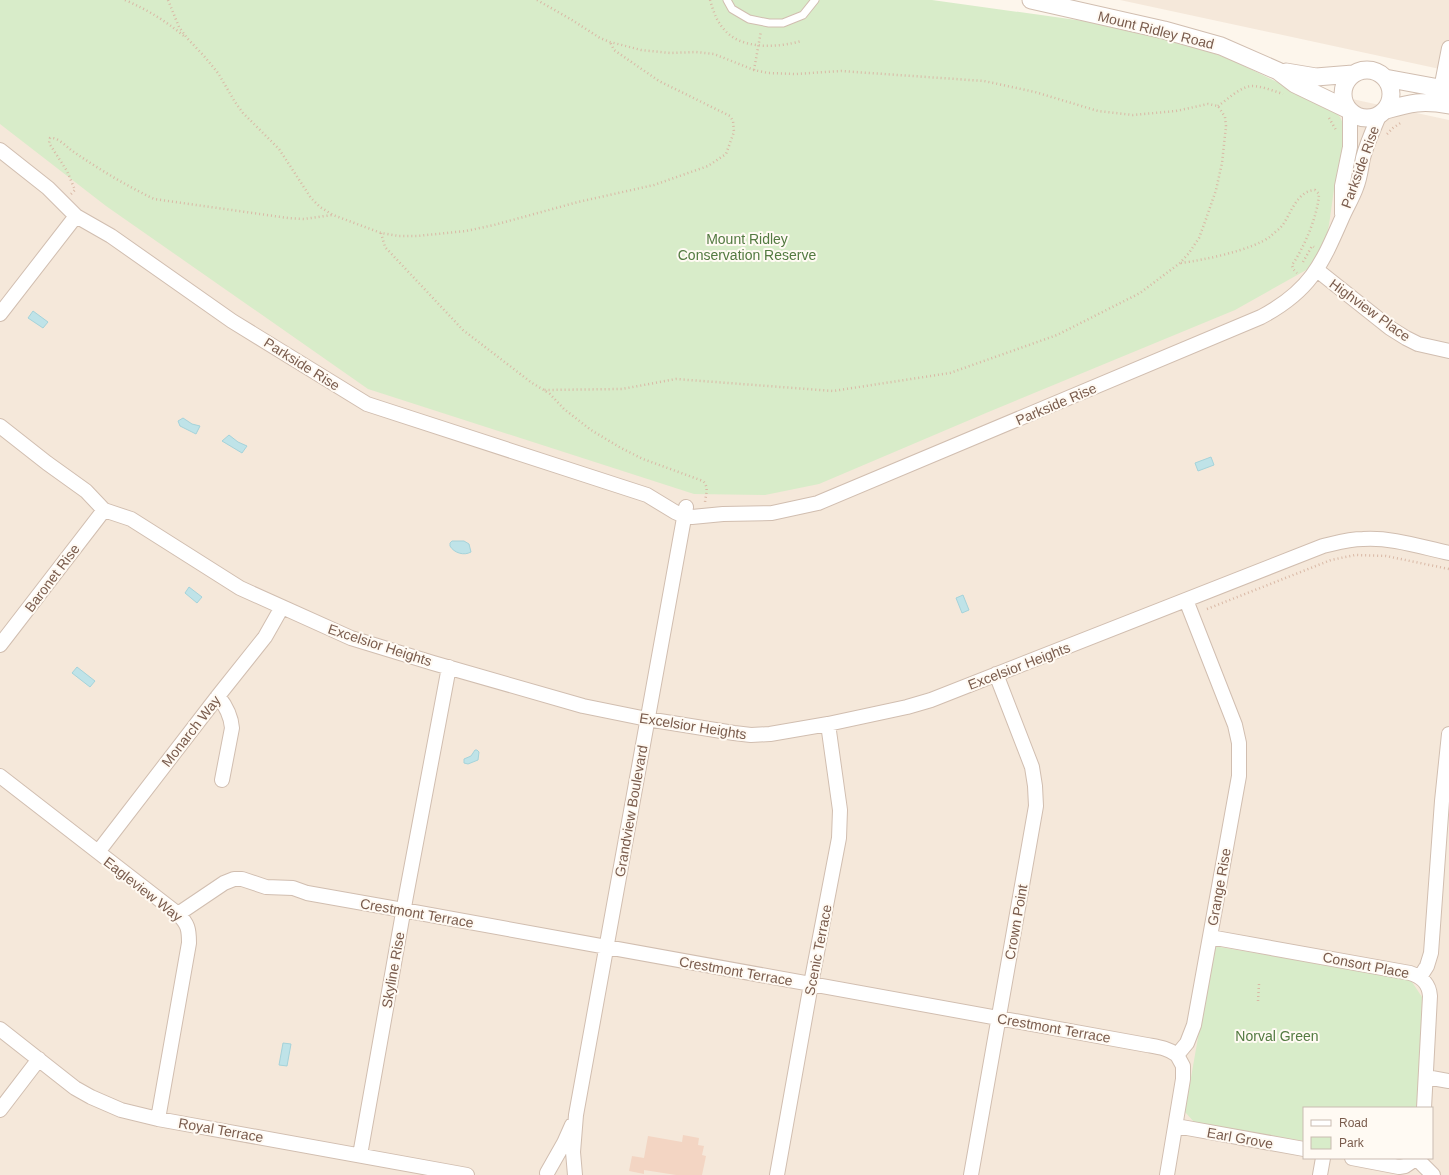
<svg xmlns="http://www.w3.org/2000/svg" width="1449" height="1175" font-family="Arial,sans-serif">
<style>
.residential{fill:#f5e8da;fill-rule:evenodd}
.green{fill:#d8ecc9}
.water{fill:#bfe3e8;stroke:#a5d3da}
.building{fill:#f3d5c3}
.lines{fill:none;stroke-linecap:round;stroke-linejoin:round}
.service-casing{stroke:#d1beb0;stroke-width:9}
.minor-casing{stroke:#d1beb0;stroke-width:16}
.tertiary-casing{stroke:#d1beb0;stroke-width:19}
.path{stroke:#d9b8a5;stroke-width:2.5;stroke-dasharray:1 3;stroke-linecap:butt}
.service{stroke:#fff;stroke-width:7}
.minor{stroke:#fff;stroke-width:14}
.tertiary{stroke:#fff;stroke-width:17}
.labels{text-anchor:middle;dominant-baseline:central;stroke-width:4;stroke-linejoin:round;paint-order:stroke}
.street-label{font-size:14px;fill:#7a5c4d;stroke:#fffaf3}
.park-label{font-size:14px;fill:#537a41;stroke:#fffaf3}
</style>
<rect width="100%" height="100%" fill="#fdf6ec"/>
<path class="residential" d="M0,0h896l553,120v1055h-1449zM1304,1108h128v50h-128z
M1120,0h329v71z"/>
<path class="green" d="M0,0h932l159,22 104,24 39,15 99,48 7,8 4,9 -1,23 -9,40 -5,36 -3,12 -4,10 -14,22 -73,41 -249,103 -167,71 -54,11 -71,-1 -326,-105 -262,-183 -106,-82z
M1214,946l196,33 12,18 -4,111h-114v33l-110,-19 -9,-10z"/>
<path class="water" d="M33,311l15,11 -5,6 -15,-10z
M183,418l9,6 8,2 -4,8 -16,-8 -2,-5z
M229,435l9,7 9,4 -5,7 -20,-12z
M1211,457l3,8 -16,6 -3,-8z
M452,541h12l5,3 2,8c-7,4 -17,1 -21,-6v-3z
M189,587l13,10 -5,6 -12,-10z
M963,595l6,15 -7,3 -6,-15z
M77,667l18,14 -5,6 -18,-14z
M475,750h2l2,2 -1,8 -10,4 -4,-1v-4l7,-3z
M283,1043l8,1 -4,22 -8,-1z"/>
<path class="building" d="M683,1135l16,3 -1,7 6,1 -2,9 4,1 -4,19h-26l-32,-5v4l-15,-3 3,-15 12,2 4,-22 34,6z"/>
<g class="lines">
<defs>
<path id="service" d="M727,0l5,9 17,10 20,4h14l20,-8 12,-15"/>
<path id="minor" d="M1439,99l10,-51
M0,150l48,38 28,28 35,20 121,85 135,83 280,91 28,17 9,4 8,1 31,-3 49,-1 46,-10 443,-186c49,-26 60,-51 81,-99 4,-10 10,-19 14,-30 4,-9 5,-20 7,-30 4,-15 10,-28 16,-42
M1342,214v-28l8,-39v-35
M1317,270l73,58 16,10 12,6 31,7
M0,314l76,-98
M0,426l47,37 39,28 18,19 27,9 109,69 111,50 82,25 150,43 64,13 87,14 17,2 19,-1 58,-10 79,-17 24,-7 392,-154c13,-3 26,-7 40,-7 28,-2 58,8 86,14
M0,645l104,-135
M218,696c8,10 13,19 14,32l-10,52
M0,776l178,138c10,10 11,15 11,29l-31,176
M98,852l120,-156 47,-59 17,-30
M178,914l46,-31 10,-4h8l24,8 27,1 14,5 96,17 744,135c11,2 21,3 30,10
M1210,937l200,36c12,4 19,10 20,23l-6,112
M1420,977l7,-11 4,-13 11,-152 7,-67
M0,1029l75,59 16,9 30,13 37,9 309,56
M1426,1077l23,4
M0,1110l39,-51
M1176,1126l128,23
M360,1155l46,-259 43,-229
M1352,1158l47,9 6,-1 12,-8
M1417,1159l16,16
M547,1173l17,-30 8,-18
M575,1175l-2,-23 3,-37 110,-608
M777,1175l34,-191 28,-146 1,-28 -12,-86
M971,1175l65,-369 -1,-20 -3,-19 -36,-93
M1167,1175l16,-96v-13l-6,-11 10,-12 7,-18 45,-249v-33l-4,-18 -49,-125
M1320,1175l3,-17"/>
<path id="tertiary" d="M1031,0l133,30 57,16 57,25 17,13 52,25
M1343 94a24 24 0 1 1 48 0a24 24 0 1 1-48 0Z
M1286,72l30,5 37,-3
M1385,78l64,12
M1386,110c24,-7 37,-10 63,-5"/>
</defs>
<use href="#service" class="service-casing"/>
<use href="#minor" class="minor-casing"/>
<use href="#tertiary" class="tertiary-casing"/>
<path class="path" d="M125,0c23,10 39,20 59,36
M168,0l11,27 8,11 17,18 14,17 17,29 8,11 36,36 32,49 9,9 13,8 48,18 18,3h18l49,-5 28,-6 84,-23 76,-17 54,-19 18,-12 8,-22 -1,-11 -3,-5 -71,-35 -45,-31 -4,-8
M537,0l35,20 28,18 10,4 31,8 29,3 26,-1 18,2 40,16 14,3 28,1 45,-3 143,10 51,11 63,19 35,4 43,-4 32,-7 10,2 7,11 1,9 -4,37 -6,27 -10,29 -7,19 -10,15 -9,10 -40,30 -83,42 -107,38 -117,18 -157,-12 -54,10 -78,1 6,4 14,15 27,21 30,18 22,11 60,22c6,6 3,13 2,21
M710,0c3,10 6,20 13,28 16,22 55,20 78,13
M754,70l7,-39
M1218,106c10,-7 24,-21 36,-20 10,1 20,5 29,8
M1329,118l7,12
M1387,134l6,-6 9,-6
M71,194l4,-4 -8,-19 -18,-28 1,-5c7,-1 15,7 21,12 26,18 54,35 83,49l134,19 16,1 28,-4
M381,233l4,14 78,83 69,53 12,7
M1303,262l9,-16 2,1
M1181,263c23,-3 72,-13 90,-27 3,-3 7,-6 10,-9 10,-12 15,-36 34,-37l4,4c-1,21 -15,54 -27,71l1,4 4,4
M1207,609l124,-49 24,-5 31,1 63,13
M1258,1001l1,-17"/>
<use href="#service" class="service"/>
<use href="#minor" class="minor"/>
<use href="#tertiary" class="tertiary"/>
</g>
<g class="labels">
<g class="street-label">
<text transform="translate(1156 30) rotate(14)">Mount Ridley Road</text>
<text transform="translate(1360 167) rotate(-70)">Parkside Rise</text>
<text transform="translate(1370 310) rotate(36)">Highview Place</text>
<text transform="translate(302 364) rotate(32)">Parkside Rise</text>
<text transform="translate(1056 404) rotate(-23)">Parkside Rise</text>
<text transform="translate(52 578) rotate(-53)">Baronet Rise</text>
<text transform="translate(380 645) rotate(18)">Excelsior Heights</text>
<text transform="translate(1019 666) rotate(-21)">Excelsior Heights</text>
<text transform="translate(693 726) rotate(9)">Excelsior Heights</text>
<text transform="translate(191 731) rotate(-52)">Monarch Way</text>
<text transform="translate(631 811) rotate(-80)">Grandview Boulevard</text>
<text transform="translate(1219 887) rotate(-80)">Grange Rise</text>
<text transform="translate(143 889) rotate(38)">Eagleview Way</text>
<text transform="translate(417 913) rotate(10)">Crestmont Terrace</text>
<text transform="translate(1016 922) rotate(-80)">Crown Point</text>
<text transform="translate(818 950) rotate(-79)">Scenic Terrace</text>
<text transform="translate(1366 965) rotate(11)">Consort Place</text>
<text transform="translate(393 970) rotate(-80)">Skyline Rise</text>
<text transform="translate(736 971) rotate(10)">Crestmont Terrace</text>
<text transform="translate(1054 1028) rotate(10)">Crestmont Terrace</text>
<text transform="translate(221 1130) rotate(10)">Royal Terrace</text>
<text transform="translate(1240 1138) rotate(10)">Earl Grove</text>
</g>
<g class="park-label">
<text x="747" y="239">Mount Ridley<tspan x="747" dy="16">Conservation Reserve</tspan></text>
<text x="1277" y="1036">Norval Green</text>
</g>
</g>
<rect x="1303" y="1107" width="130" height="52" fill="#fffaf3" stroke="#cabbb1"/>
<rect x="1311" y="1120" width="20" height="6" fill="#ffffff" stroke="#cabbb1"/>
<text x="1339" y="1127" font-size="12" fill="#7a5c4d">Road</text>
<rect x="1311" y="1137" width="20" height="12" fill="#d8ecc9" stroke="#cabbb1"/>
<text x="1339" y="1147" font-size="12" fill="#7a5c4d">Park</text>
</svg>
